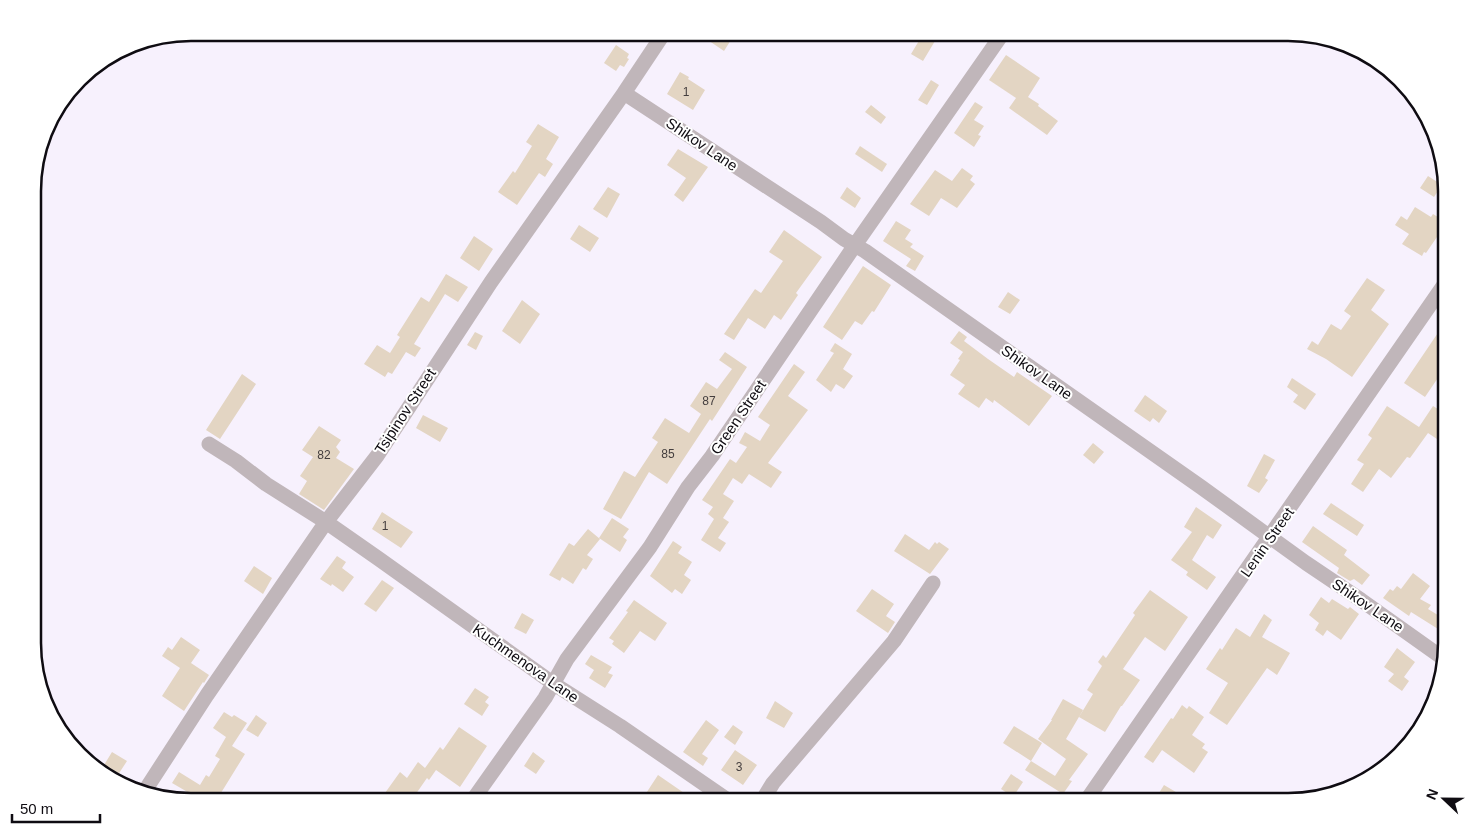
<svg xmlns="http://www.w3.org/2000/svg" width="1479" height="834" font-family="Helvetica,sans-serif">
<style>
.building{fill:#e3d5c3}
.lines{fill:none;stroke-linecap:round;stroke-linejoin:round}
.minor{stroke:#c0b6ba;stroke-width:15}
.labels{text-anchor:middle;dominant-baseline:central;stroke-width:4;stroke-linejoin:round;paint-order:stroke}
.number-label{font-size:12px;fill:#443e3e}
.street-label{font-size:15px;fill:#0f0c12;stroke:#fff}
.rim{fill:none;stroke:#0f0c12;stroke-width:2.5}
</style>
<rect width="100%" height="100%" fill="#f7f1fd"/>
<path class="building" d="M696,32h40l-12,19z
M923,34l12,7 -12,20 -12,-7z
M616,45l13,9 -2,4 2,1 -5,8 -4,-2 -4,6 -12,-8z
M1006,55l34,23 -12,19 11,7 -1,2 20,15 -11,14 -38,-27 7,-10 -27,-18z
M680,72l9,5 -1,2 17,11 -12,20 -26,-16z
M931,80l8,5 -12,20 -9,-5z
M975,102l8,5 -9,13 10,6 -6,9 3,1 -7,11 -20,-14z
M871,105l15,12 -5,7 -16,-12z
M538,124l21,13 -13,22 7,5 -8,13 -6,-4 -22,32 -19,-13 15,-21 2,2 17,-27 -6,-4z
M860,146l27,18 -5,8 -27,-18z
M678,149l30,18 -25,35 -9,-7 12,-17 -19,-13z
M962,168l11,8 -3,4 5,4 -18,24 -16,-10 -12,18 -19,-12 25,-34 17,11z
M1428,176l14,9 -8,12 -14,-9z
M608,187l12,7 -13,24 -14,-9z
M847,187l14,11 -6,10 -15,-10z
M1415,207l16,10 2,-3 13,8v21l-9,-6 -11,16 -2,-1 -2,4 -20,-12 7,-10 -14,-9 6,-9 6,4z
M896,221l15,9 -6,9 8,5 -3,3 14,9 -9,15 -9,-5 5,-7 -28,-18z
M579,225l20,13 -9,14 -20,-13z
M784,230l38,27 -26,36 2,2 -17,25 -7,-5 -9,14 -17,-11 -14,22 -10,-6 31,-45 6,4 22,-32 -14,-9z
M474,236l19,13 -14,22 -19,-13z
M863,266l28,19 -17,27 -2,-1 -10,14 -7,-4 -13,19 -19,-13z
M446,274l22,13 -10,15 -13,-8 -31,50 7,4 -6,9 -9,-5 -14,22 -4,-2 -3,5 -21,-13 13,-19 13,8 10,-16 -3,-2 24,-38 8,5z
M1367,278l18,12 -14,20 18,14 -37,53 -26,-18 -19,-10 5,-8 6,4 13,-21 10,6 10,-14 -7,-5z
M1008,292l12,8 -10,14 -12,-7z
M522,300l18,14 -20,30 -18,-13z
M1446,321v32l-6,9 6,4 -21,31 -21,-14z
M959,331l8,6 -3,4 24,18 26,18 3,-5 35,24 -23,30 -35,-26 -1,3 -7,-5 -7,10 -21,-14 7,-9 -15,-10 10,-15 -2,-1 5,-7 -13,-9z
M475,332l8,4 -7,14 -9,-5z
M835,343l17,11 -9,15 10,7 -9,13 -8,-5 -5,8 -15,-12 18,-27 -4,-2z
M725,352l22,15 -35,54 -2,-2 -43,65 -18,-12 -28,47 -18,-10 21,-38 11,6 23,-35 -6,-4 13,-20 24,15 12,-19 -11,-8 16,-24 11,7 15,-20 -13,-9z
M794,364l11,8 -17,24 20,14 -40,53 14,9 -11,16 -22,-14 -7,10 -9,-6 -10,16 11,7 -11,17 6,4 -11,16 8,5 -6,9 -19,-12 13,-21 -6,-5 5,-7 -11,-7 28,-41 6,4 11,-16 -8,-4 6,-11 15,9 10,-16 -12,-8z
M242,374l14,10 -36,55 -14,-9z
M1292,378l24,16 -11,16 -12,-8 5,-7 -11,-8z
M1145,395l22,16 -8,12 -6,-5 -3,4 -16,-11z
M1387,406l32,21 14,-21 13,8v31l-18,-12 -18,25 -3,-1 -16,21 -12,-9 -16,23 -12,-8 13,-20 -7,-4 15,-22 -4,-3z
M423,415l25,13 -8,14 -24,-14z
M319,426l22,14 -5,7 4,5 -4,6 18,11 -30,41 -25,-16 8,-13 -7,-5 13,-19 -11,-7z
M1093,443l11,9 -10,12 -11,-9z
M1264,454l11,6 -10,18 3,2 -9,13 -12,-7z
M1331,503l33,22 -7,11 -34,-22z
M1196,507l26,18 -9,14 -6,-4 -15,25 24,17 -9,13 -21,-15 2,-3 -17,-12 21,-28 -8,-5z
M382,512l31,20 -12,16 -29,-19z
M612,518l17,11 -6,8 4,3 -7,12 -21,-14z
M1313,526l34,24 -3,5 26,20 -8,10 -8,-6 -4,2 -13,-8 2,-5 -37,-26z
M588,529l12,10 -13,16 6,4 -7,11 -3,-2 -10,16 -11,-7 -2,4 -11,-6 20,-32 5,3z
M905,534l24,16 6,-8 2,2 2,-2 10,7 -19,25 -36,-23z
M673,541l9,6 -4,6 14,9 -8,13 7,5 -9,14 -7,-5 -3,4 -22,-17z
M337,556l9,6 -4,6 12,9 -11,15 -11,-8 -1,2 -11,-7z
M254,566l18,12 -9,16 -19,-13z
M1413,573l17,13 -10,13 11,6 -3,4 18,11v14l-35,-22 -2,4 -26,-18 7,-9 3,2 4,-5 4,3z
M382,580l12,8 -18,24 -12,-8z
M872,589l22,15 -8,12 9,6 -7,11 -32,-22z
M1150,590l38,27 -23,34 -20,-14 -22,32 17,11 -18,26h-1l-16,26 -26,-15 14,-23 -6,-4 15,-24 -4,-4 5,-7 3,3 29,-43 -2,-2z
M1321,597l8,6 3,-4 16,10 2,-2 9,7 -18,26 -14,-10 -4,6 -8,-6 4,-7 -10,-8z
M634,600l33,23 -12,18 -15,-10 -16,22 -12,-9 2,-3 -5,-3 19,-26 -2,-1z
M522,613l12,7 -8,14 -12,-6z
M1264,614l8,6 -10,17 28,16 -13,22 -10,-7 -40,57 -18,-12 19,-30 -22,-14 14,-21 2,2 14,-22 14,9z
M181,637l19,13 -9,13 18,12 -5,8 -1,-1 -19,29 -22,-15 18,-28 -18,-12 6,-9 4,3z
M1397,648l18,14 -11,15 5,4 -7,10 -14,-10 6,-7 -10,-7z
M591,655l21,12 -4,6 5,2 -8,13 -16,-10 5,-8 -9,-6z
M475,688l14,9 -4,5 4,3 -7,11 -18,-12z
M1063,699l20,11 -17,29 22,15 -19,26 3,1 -9,13 -38,-24 6,-9 24,15 11,-17 -28,-20 14,-19h-1z
M775,701l18,12 -9,15 -18,-10z
M1182,705l5,4 2,-3 15,11 -12,18 13,9 -3,4 6,4 -14,21 -32,-23 -9,13 -9,-6 27,-39 2,1z
M224,712l8,5 2,-2 13,8 -15,23 13,8 -29,47h-13l-31,-18 7,-11 21,13 6,-10 3,2 11,-18 -5,-3 11,-19 -13,-9z
M256,715l11,8 -9,14 -12,-7z
M706,720l13,10 -17,24 6,4 -5,8 -20,-14z
M733,725l10,7 -8,13 -11,-8z
M1014,726l28,17 -11,18 -28,-18z
M459,727l28,19 -27,41 -24,-17 -7,10 -2,-2 -16,23h-14l-12,-8 15,-21 7,6 11,-16 7,6 15,-21 3,3z
M735,750l22,15 -14,20 -22,-15z
M112,752l15,9 -13,20 -13,-11z
M533,752l12,9 -9,13 -12,-8z
M1011,774l12,8 -10,15 -12,-8z
M658,775l29,20 -5,6h-3l-11,-7 -5,7h-22z
M1164,785l17,10 -4,6h-23z"/>
<g class="lines">
<path class="minor" d="M624,93l197,129 23,17 21,12 336,236 105,76 55,37 83,59
M209,444l27,17 30,23 60,38 53,37 175,125 66,42 109,75
M146,789l61,-94 119,-173 51,-66 114,-174 133,-189 40,-60
M472,801l73,-103 22,-39 83,-112 38,-60 24,-31 143,-211 148,-212
M762,801l11,-18 121,-142 39,-58
M1086,801l360,-519"/>
</g>
<g class="labels">
<g class="number-label">
<text x="686" y="92">1</text>
<text x="709" y="401">87</text>
<text x="668" y="454">85</text>
<text x="324" y="455">82</text>
<text x="385" y="526">1</text>
<text x="739" y="767">3</text>
</g>
<g class="street-label">
<text transform="translate(702 144) rotate(34)">Shikov Lane</text>
<text transform="translate(1037 372) rotate(35)">Shikov Lane</text>
<text transform="translate(405 411) rotate(-57)">Tsipinov Street</text>
<text transform="translate(738 417) rotate(-56)">Green Street</text>
<text transform="translate(1267 542) rotate(-55)">Lenin Street</text>
<text transform="translate(1368 605) rotate(34)">Shikov Lane</text>
<text transform="translate(526 663) rotate(35)">Kuchmenova Lane</text>
</g>
</g>
<path d="M0 0H1479V834H0ZM191 41H1288A150 150 0 0 1 1438 191V643A150 150 0 0 1 1288 793H191A150 150 0 0 1 41 643V191A150 150 0 0 1 191 41Z" fill="#fff" fill-rule="evenodd"/>
<path class="rim" d="M191 41H1288A150 150 0 0 1 1438 191V643A150 150 0 0 1 1288 793H191A150 150 0 0 1 41 643V191A150 150 0 0 1 191 41Z"/>
<g transform="translate(1444 799) rotate(292)" stroke="#ffffff" stroke-width="4" paint-order="stroke">
<path d="M0-4L9 19L0 12L-9 19Z" fill="#0f0c12"/>
<text y="-8" font-size="14" font-weight="bold" text-anchor="middle" fill="#0f0c12">N</text>
</g>
<path d="M12 814v8h88v-8" fill="none" stroke="#0f0c12" stroke-width="2.5"/>
<text x="20" y="814" font-size="15" fill="#0f0c12" stroke="#ffffff" stroke-width="4" paint-order="stroke">50 m</text>
</svg>
